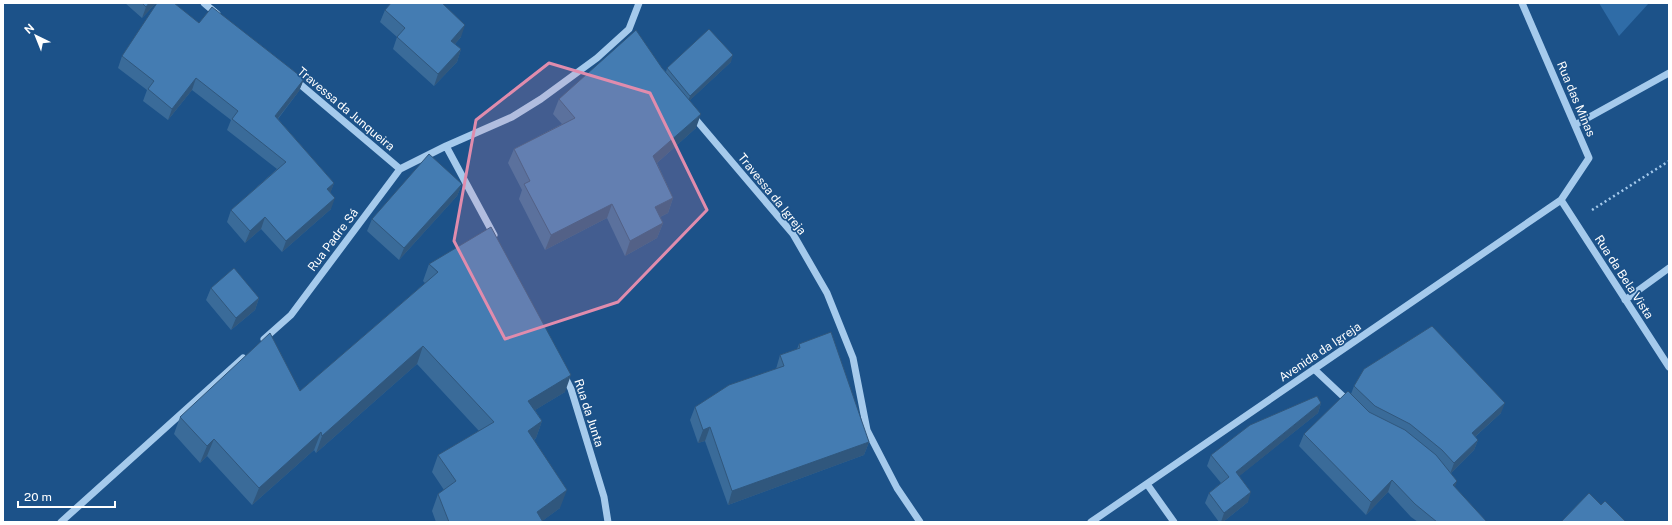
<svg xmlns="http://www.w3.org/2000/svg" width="1672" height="525" font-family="'Public Sans',sans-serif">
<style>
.green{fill:#2f6ca7}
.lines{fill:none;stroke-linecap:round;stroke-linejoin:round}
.path{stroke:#a5caec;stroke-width:2.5;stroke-dasharray:2 3;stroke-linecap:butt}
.minor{stroke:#a5caec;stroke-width:7}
.wall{fill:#3a6b99}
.shaded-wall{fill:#30577d}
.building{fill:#447cb2;stroke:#30577d}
.marked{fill:#e08cad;fill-opacity:0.2;stroke:#e08cad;stroke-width:3;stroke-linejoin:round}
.labels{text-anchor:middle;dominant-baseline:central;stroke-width:3.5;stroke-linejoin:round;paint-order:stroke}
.street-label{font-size:12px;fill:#fff;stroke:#1c5289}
</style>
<rect width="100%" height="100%" fill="#1c5289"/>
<path class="green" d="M1599,3h50l-30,33z"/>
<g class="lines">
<path class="path" d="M1592,210l77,-49"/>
<path class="minor" d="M204,3l13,11
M295,80l105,89
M692,115l101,119 34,59 26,65 14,72 30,58 23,34
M1575,125l94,-52
M446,146l48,89
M1561,200l108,167
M1625,300l44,-32
M264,339l27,-24 109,-146 46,-23 66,-29 29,-18 56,-41 32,-29 10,-26
M1314,369l34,32
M564,375l7,14 33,108 4,25
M1147,484l27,38
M61,522l182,-164
M1091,522l470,-322 28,-42 -67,-155"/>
</g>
<path class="wall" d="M125,3h31l-14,15z
M385,10l76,27 -6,7 6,5 -4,13 -23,24 -41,-37 4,-12 -17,-15z
M199,23l105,56 -5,12 -21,28 56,64 -4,10 1,16 -49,43 -21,-23 -16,14 -18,-21 4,-12 46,-41 -50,-39 4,-10 -39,-30 -24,30 -25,-19 4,-11 -29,-22 4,-12z
M731,62l-41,38 6,28 -39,35 16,35 -5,15 -8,4 3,6 -6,15 -32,18 -18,-38 -62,32 -26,-51 3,-9 -14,-27 6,-14 48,-25 -9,-10 6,-15 103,-31 4,4 1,-4z
M462,184l-5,12 -58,64 -32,-29 5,-12z
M429,264l136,128 -30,18 7,11 -6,17 -2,2 26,68 -18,13 1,1h-107l-4,-11 6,-17 6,-4 -12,-18 6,-17 41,-24 -62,-67 -101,89 -2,-3 -62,55 -45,-49 -7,7 -26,-29 6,-17 120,-26 125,-108 -2,-2z
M211,288l48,10 -4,12 -24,20 -25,-30z
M799,344l70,98 -5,13 -136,50 -23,-64 -7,2 -8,-23 5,-13 81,-38 4,-14 17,-6z
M1354,386l147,27 -26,24 3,3 -4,10 -23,23 4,15 32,34h-69l-7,-5 -23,-25 -22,23 -67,-69 5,-12 47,-40z
M1321,403l-3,10 -79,63 9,26 -25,20h-4l-14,-19 4,-10 12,-10 -14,-17 4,-11z"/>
<path class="shaded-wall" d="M149,3h7l-14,15 4,-11z
M465,25l-4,12 -14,16 4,-12z
M461,49l-4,13 -23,24 4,-12z
M733,55l-2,7 -44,41 3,-7z
M196,78l-4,12 -24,30 4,-11z
M304,79l-5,12 -28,36 4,-11z
M701,114l-5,14 -48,43 5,-15z
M334,183l-4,11 -3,-5z
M462,184l-5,12 -58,64 5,-12z
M335,198l-4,11 -49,43 4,-11z
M673,198l-5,15 -18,9 5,-15z
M612,204l-5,14 -62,32 6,-15z
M265,217l-4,12 -16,14 5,-12z
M663,223l-6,15 -32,18 5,-15z
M259,298l-4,12 -24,20 5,-12z
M423,346l-6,18 -101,89 6,-17z
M571,375l-6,17 -43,26 6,-17z
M1321,403l-3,10 -86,69 4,-10z
M1505,403l-4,10 -33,30 4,-10z
M542,421l-6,17 -14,10 6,-17z
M710,427l-5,14 -7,2 5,-13z
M321,432l-7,18 -62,55 7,-17z
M214,439l-7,17 -7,7 7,-17z
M1478,440l-4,10 -24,24 4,-11z
M869,442l-5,13 -136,50 4,-14z
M1392,480l-4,12 -22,23 5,-13z
M1457,481l-4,12v-8z
M567,490l-7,18 -19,14 -4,-10z
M1251,492l-3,10 -25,20h-2l3,-9z"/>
<path class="building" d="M142,3h7l-3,4z
M157,3h17l25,20 13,-16 92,72 -29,37 59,67 -7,6 8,9 -49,43 -21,-24 -15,14 -19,-21 55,-48 -54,-43 6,-8 -42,-33 -24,31 -24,-20 6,-8 -32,-25z
M391,3h51l23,22 -14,16 10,8 -23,25 -41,-37 8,-9 -20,-18z
M709,29l24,26 -43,41 -23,-28z
M636,30l26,38 39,46 -48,42 20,42 -18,9 8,16 -33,18 -18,-37 -61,31 -27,-51 6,-3 -16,-32 61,-31 -16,-19z
M429,154l33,30 -58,64 -32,-29z
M491,227l80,148 -43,26 14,20 -14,10 39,59 -30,22 6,10h-94l-11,-28 18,-13 -18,-26 56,-33 -71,-76 -101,90 -1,-4 -62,56 -45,-49 -7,7 -27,-29 90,-84 30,58 138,-119 -9,-8z
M234,268l25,30 -23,20 -25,-30z
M1432,326l73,77 -33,30 6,7 -24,23 -12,-13 -32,-26 -35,-18 -21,-20 10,-17z
M831,332l38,110 -137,49 -22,-64 -7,3 -8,-23 34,-22 55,-19 -4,-11 20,-7 -1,-4z
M1348,391l21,21 36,18 31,25 21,26 -4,4 34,37h-50l-22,-18 -23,-24 -21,22 -67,-68z
M1317,396l4,7 -85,69 15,20 -27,21 -15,-20 20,-16 -18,-22 39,-30z
M1589,493l12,12 4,-4 21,21h-65z"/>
<path class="marked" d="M549,63l101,30 57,117 -89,92 -113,37 -51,-98 22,-121z"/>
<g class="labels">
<g class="street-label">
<text transform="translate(1576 99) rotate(67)">Rua das Minas</text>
<text transform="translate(346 109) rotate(40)">Travessa da Junqueira</text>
<text transform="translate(772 194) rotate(51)">Travessa da Igreja</text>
<text transform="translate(333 240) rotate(-53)">Rua Padre Sá</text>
<text transform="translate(1624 277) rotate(57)">Rua da Bela Vista</text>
<text transform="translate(1320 352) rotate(-34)">Avenida da Igreja</text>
<text transform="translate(589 413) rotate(72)">Rua da Junta</text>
</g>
</g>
<rect width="1672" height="525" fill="none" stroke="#ffffff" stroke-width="8"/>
<g transform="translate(36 36) rotate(317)" stroke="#1c5289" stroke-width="3" paint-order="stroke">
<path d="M0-3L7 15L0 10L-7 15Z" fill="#ffffff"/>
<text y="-6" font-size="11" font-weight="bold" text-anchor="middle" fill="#ffffff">N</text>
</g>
<path d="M18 501v6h97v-6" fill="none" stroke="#ffffff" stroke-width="2"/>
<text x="24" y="501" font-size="12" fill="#ffffff" stroke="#1c5289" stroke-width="3" paint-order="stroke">20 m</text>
</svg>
